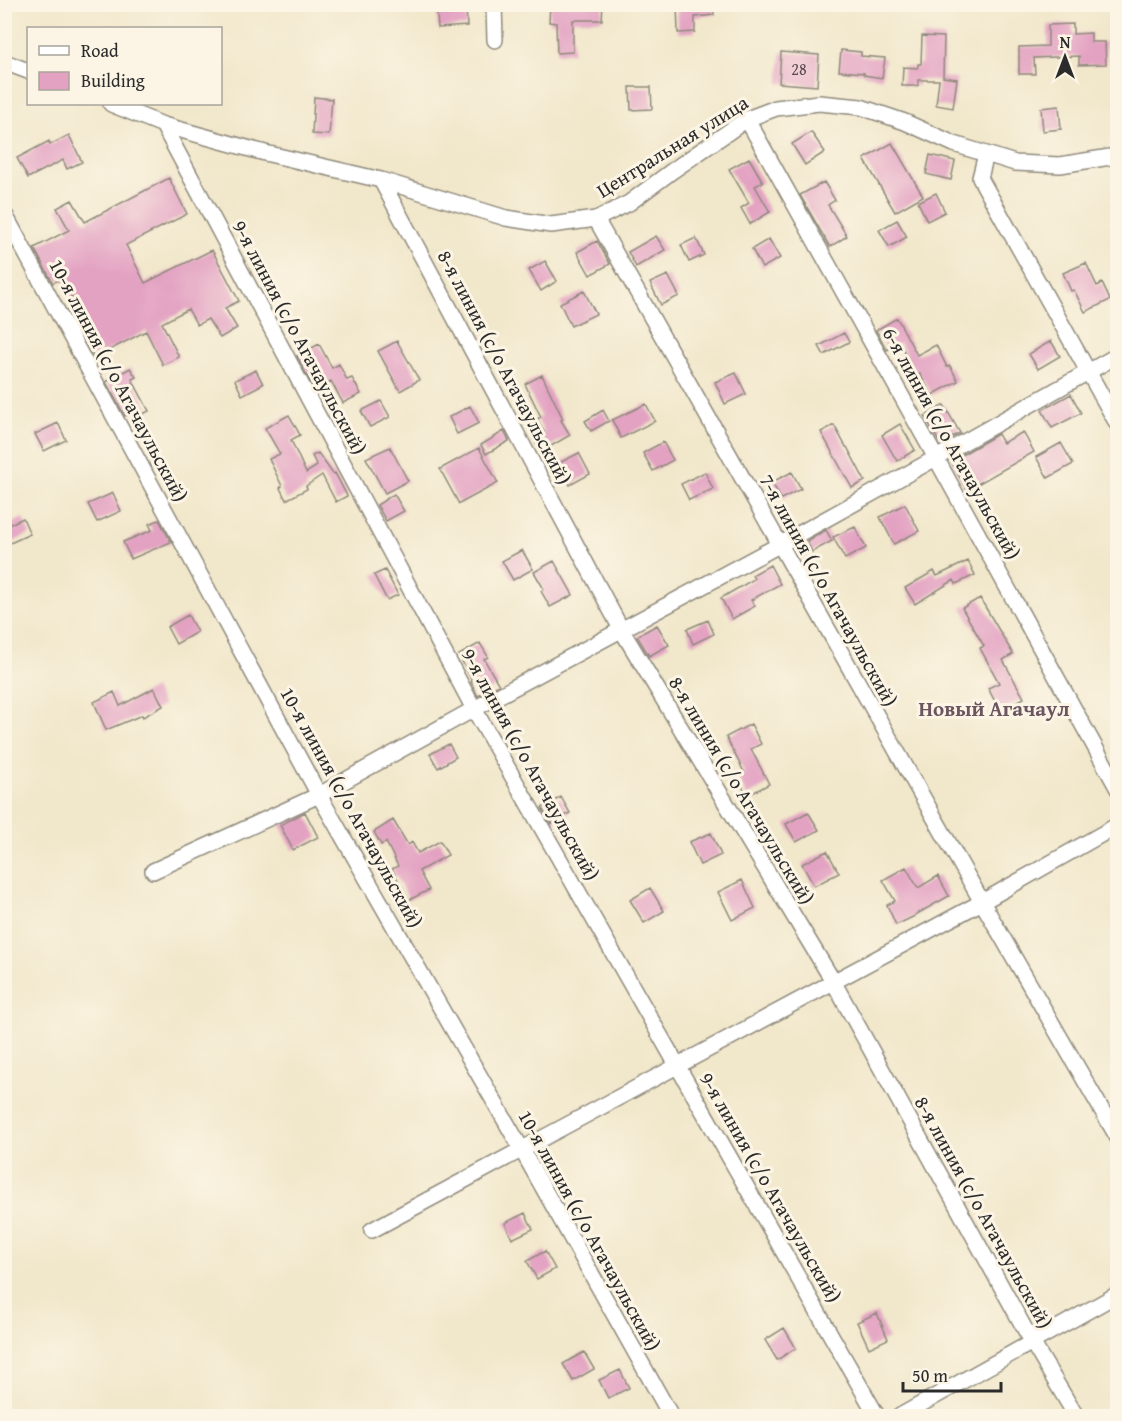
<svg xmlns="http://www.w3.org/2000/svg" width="1122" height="1421" font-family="'Gentium Book Plus',serif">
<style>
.building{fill:#e3a2c2}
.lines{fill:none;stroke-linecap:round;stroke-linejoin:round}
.minor-casing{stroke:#8e897b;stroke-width:18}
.minor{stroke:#fff;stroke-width:15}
.labels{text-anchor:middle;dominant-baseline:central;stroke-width:6;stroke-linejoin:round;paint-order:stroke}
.number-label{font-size:16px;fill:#594951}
.street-label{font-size:20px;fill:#2b2b2b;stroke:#fcf5e5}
.neighbourhood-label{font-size:21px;font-weight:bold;fill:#6b5560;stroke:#fcf5e5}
</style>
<rect width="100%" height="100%" fill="#fcf5e5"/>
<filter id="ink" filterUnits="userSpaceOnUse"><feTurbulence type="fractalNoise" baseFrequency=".0167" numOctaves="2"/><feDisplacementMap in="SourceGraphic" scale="12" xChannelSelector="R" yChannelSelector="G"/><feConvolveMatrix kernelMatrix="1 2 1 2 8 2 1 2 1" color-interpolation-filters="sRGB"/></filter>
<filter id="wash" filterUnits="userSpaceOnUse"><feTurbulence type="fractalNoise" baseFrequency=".008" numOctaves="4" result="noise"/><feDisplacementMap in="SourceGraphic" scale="24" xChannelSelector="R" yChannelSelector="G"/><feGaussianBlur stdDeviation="1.35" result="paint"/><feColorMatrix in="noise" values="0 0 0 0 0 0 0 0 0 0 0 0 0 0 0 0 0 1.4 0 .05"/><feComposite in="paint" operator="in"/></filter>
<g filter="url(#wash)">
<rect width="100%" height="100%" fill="#f1e7cb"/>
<g id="blocks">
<path class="building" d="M436,4h30l1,22 -29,2z
M550,4h53l-1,16h-29v32l-16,1 -1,-30 -7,-1z
M677,4h36l1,11 -19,2v15l-17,1z
M1073,24v10l18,-1v9h14l1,22 -27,1v-9l-45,2 1,16h-16v-27l29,-1v-21z
M922,36l22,1 -1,40 14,2 -4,29 -17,-3 3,-25h-21v6h-16l1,-19 15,1v-4h3z
M841,50l20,2v4l24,2 -3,20 -18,-3v-2l-25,-2z
M781,52l38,3 -2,31 -38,-3z
M630,87h21l1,22 -21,1z
M314,97l18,2 -3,36 -17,-1z
M1059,106l2,23 -18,2 -2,-23z
M811,132l14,20 -20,13 -13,-21z
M69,135l13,27 -15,7 -4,-9 -35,18 -11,-20 32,-17 1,4z
M892,143l31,53 -28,16 -31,-53z
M930,155l25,6 -4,19 -25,-6z
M749,158l14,24 -8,4 15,26 -20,12 -9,-16 8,-5 -20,-34z
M169,178l18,36 -61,31 19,38 67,-33 27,51 -14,7 12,20 -17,10 -12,-19 -11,6 -9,-16 -26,14 17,34 -16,8 -17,-34 -52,27 -21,-38 8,-4 -19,-38 -9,5 -19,-35 35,-18 -12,-22 15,-8 13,22z
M824,182l11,18 -7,5 19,31 -17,11 -30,-52z
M936,193l9,19 -18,9 -9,-19z
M897,220l10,17 -18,10 -10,-17z
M656,236l9,14 -29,17 -8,-15z
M696,238l8,17 -15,7 -8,-17z
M769,239l11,19 -18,10 -10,-19z
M597,241l13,23 -20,11 -13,-23z
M545,261l12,20 -16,10 -12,-21z
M1086,263l11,23 5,-3 8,17 -25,12 -11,-22 -3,1 -8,-18z
M668,275l11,21 -18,9 -11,-22z
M584,291l12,23 -25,12 -11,-23z
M897,318l20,37 19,-10 11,22 3,-1 8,15 -26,14 -12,-21 -4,2 -16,-33 -13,7 -11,-20z
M844,333l5,9 -25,13 -5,-9z
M397,341l22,39 -19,11 -22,-40z
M1051,341l9,15 -22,13 -9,-15z
M319,344l13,24 7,-4 8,16 5,-2 9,16 -18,9 -12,-22 -17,8 -17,-33z
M130,368l6,9 -4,2 17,32 -12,6 -3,-6 -9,5 -19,-34z
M256,370l7,14 -21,11 -7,-15z
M736,373l10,21 -21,10 -10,-22z
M542,375l21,44 -2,1 9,15 -29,17 -8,-14 11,-6 -7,-13 4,-2 -16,-33z
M1071,394l10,19 -29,15 -10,-18z
M381,401l9,16 -20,10 -9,-16z
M646,404l9,17 -34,17 -9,-18z
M944,405l16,28 -18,10 -1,-2 -2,1 -14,-26z
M470,406l9,17 -22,11 -8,-17z
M603,410l6,11 -18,10 -6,-10z
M289,415l11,20 -9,5 15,33 11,-7 -5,-10 6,-3 15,21 2,-1 12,23 -11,6 -14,-27 -16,11 1,3 -21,11 -6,-12 2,-2 -13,-27 11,-5 -15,-26z
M58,423l8,17 -22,11 -9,-17z
M900,424l15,26 -18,11 -15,-26z
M834,425l12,22h1l18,34 -13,7 -31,-56z
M504,431l5,10 -23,13 -5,-9z
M1023,432l11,20 -67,38 -16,-29 47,-27 5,9z
M663,442l10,18 -20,11 -10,-18z
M1061,443l12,21 -25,14 -12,-21z
M390,447l18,34 -23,12 -19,-35z
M479,448l19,35 -39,21 -19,-35z
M579,453l11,21 -20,11 -11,-22z
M705,472l8,17 -24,11 -8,-16z
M792,472l9,17 -20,10 -9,-17z
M113,493l8,18 -24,11 -9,-18z
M394,494l10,17 -18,10 -9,-16z
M905,504l14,27 -25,13 -14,-27z
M23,518l7,16 -22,10 -4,-7v-10z
M159,520l12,22 -40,17 -8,-17 29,-12 -3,-6z
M855,527l11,21 -21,11 -12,-22z
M826,530l6,11 -20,11 -5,-11z
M522,550l11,19 -20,11 -11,-19z
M554,561l19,34 -23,12 -9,-16 3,-2 -10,-17z
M968,561l7,14 -19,9 -2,-4 -39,24 -10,-16 29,-17 3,5z
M770,565l10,19 -29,16 4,6 -23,13 -11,-21 33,-19 -2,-4z
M385,570l13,25 -11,5 -13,-25z
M980,598l33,56 -10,6 21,38 -24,13 -12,-23 11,-5 -19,-35 4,-2 -22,-38z
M188,615l9,17 -21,12 -9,-17z
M708,620l6,14 -21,10 -6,-15z
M657,625l12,20 -20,11 -12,-20z
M480,643l8,14 -4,2 15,26 -21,11 -7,-14 1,-1 -13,-26z
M154,688l9,18 -20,11 -1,-2 -36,15 -12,-28 20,-10 6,14z
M751,724l10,20 -10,5 18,35 -22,12 -10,-20 7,-4 -18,-35z
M449,744l7,13 -18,11 -8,-14z
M561,797l9,16 -19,11 -9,-16z
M305,812l13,25 -25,13 -13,-25z
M808,812l11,18 -23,12 -10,-18z
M393,820l15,25 4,-3 6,11 22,-12 8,14 -29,16 10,19 -20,10 -17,-31 6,-3 -12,-24 -5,3 -7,-13z
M711,833l10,22 -21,10 -11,-23z
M827,851l12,22 -25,13 -12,-22z
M906,867l12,21 20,-12 11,20 -34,19v1l-19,9 -9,-20 8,-4 -12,-21z
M742,880l13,28 -23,12 -14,-28z
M650,888l14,23 -20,12 -14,-23z
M525,1213l8,16 -21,10 -7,-16z
M545,1251l10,18 -18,10 -10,-18z
M877,1313l11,26 -19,9 -12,-26z
M784,1328l12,20 -19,12 -12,-20z
M584,1352l10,17 -21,12 -10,-17z
M620,1370l9,18 -21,10 -9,-18z"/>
</g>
</g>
<g filter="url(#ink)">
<use href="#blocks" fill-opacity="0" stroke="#8e897b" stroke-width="1.5"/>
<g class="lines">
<defs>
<path id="minor" d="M494,4l1,36
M4,62l24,9
M111,104l52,21 102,28 116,27 125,38 45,7 45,-6 33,-16 43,-32 75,-52 29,-11 43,-5 42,4 44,15 49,22 61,19 45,2 50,-8 8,-2
M747,119l189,339 182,331
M163,125l311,584 403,707
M986,154l-6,24 138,247
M381,180l240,449 212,352 199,361 44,74
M4,213l315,582 203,355 149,266
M596,219l386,683 136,236
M153,871l166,-76 155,-86 305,-164 157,-87 182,-103
M372,1230l610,-328 136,-77
M900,1416l218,-122"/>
</defs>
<use href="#minor" class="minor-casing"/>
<use href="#minor" class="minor"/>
</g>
</g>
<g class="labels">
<g class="number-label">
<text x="799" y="69">28</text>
</g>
<g class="street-label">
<text transform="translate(672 146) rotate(-32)">Центральная улица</text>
<text transform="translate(300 337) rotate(62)">9-я линия (с/о Агачаульский)</text>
<text transform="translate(505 367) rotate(62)">8-я линия (с/о Агачаульский)</text>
<text transform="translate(119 380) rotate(62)">10-я линия (с/о Агачаульский)</text>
<text transform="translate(952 443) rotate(61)">6-я линия (с/о Агачаульский)</text>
<text transform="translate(829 590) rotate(61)">7-я линия (с/о Агачаульский)</text>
<text transform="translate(531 764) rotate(61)">9-я линия (с/о Агачаульский)</text>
<text transform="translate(742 790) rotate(59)">8-я линия (с/о Агачаульский)</text>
<text transform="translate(352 807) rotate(61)">10-я линия (с/о Агачаульский)</text>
<text transform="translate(771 1187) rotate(60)">9-я линия (с/о Агачаульский)</text>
<text transform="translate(984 1212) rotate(61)">8-я линия (с/о Агачаульский)</text>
<text transform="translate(590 1230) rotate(61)">10-я линия (с/о Агачаульский)</text>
</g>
<g class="neighbourhood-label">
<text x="994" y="708">Новый Агачаул</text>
</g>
</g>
<rect width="1122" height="1421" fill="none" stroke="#fcf5e5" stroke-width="24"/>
<rect x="27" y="27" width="195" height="78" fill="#fcf5e5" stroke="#a8a49b" stroke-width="1.5"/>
<rect x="39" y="46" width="30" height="9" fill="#ffffff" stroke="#a8a49b" stroke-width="1.5"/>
<text x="81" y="57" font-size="18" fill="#2b2b2b">Road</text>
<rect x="39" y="72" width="30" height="18" fill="#e3a2c2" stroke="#a8a49b" stroke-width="1.5"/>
<text x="81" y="87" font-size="18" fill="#2b2b2b">Building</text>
<g transform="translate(1065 57)" stroke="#fcf5e5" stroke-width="4.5" paint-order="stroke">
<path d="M0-4.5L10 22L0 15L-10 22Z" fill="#2b2b2b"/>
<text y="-9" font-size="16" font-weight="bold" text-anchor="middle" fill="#2b2b2b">N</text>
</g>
<path d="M903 1382v9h98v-9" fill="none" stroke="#2b2b2b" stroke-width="3"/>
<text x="912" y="1382" font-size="18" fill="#2b2b2b" stroke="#fcf5e5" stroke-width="4.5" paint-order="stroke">50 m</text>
</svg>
